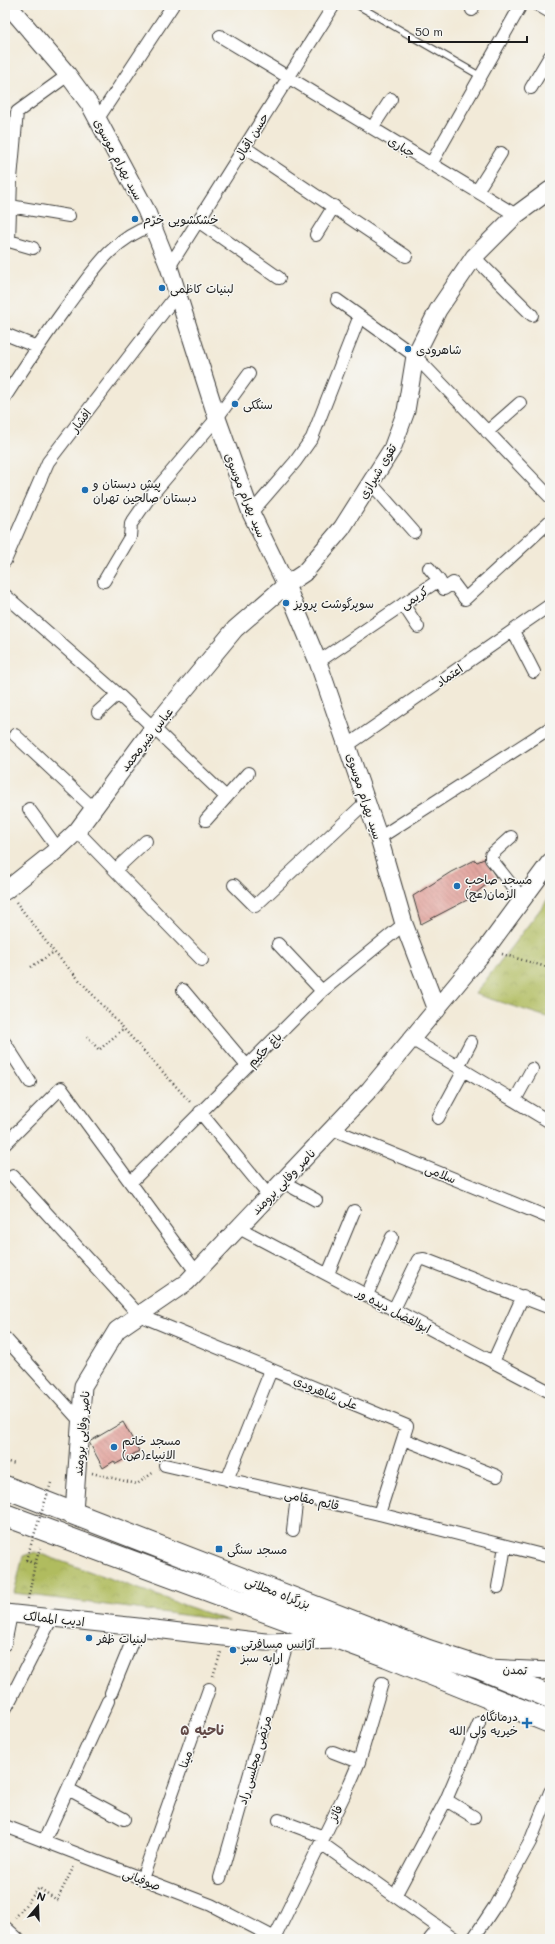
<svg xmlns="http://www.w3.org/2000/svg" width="555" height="1944" font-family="Mali,'Playpen Sans Arabic',sans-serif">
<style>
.park{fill:url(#park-crowns);stroke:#666c3d}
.building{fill:url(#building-back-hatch)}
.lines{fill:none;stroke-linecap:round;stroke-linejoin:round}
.lane-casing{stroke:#3c3b38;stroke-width:8}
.street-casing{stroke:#3c3b38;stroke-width:14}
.secondary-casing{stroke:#3c3b38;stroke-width:19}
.highway-casing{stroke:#3c3b38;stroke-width:24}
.path{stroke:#3c3b38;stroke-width:2.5;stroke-dasharray:1 3;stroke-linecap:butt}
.lane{stroke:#fff;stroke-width:6}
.street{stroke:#fff;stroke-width:12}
.secondary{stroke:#fff;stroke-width:17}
.highway{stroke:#fff;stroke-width:22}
.path-bridge{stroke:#3c3b38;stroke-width:2.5;stroke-dasharray:1 3;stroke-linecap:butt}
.poi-dot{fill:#1f6fb2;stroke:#f6f6f2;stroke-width:1.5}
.labels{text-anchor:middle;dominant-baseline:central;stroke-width:3;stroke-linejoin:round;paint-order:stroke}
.street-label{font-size:12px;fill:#1c1c1c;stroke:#f6f6f2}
.poi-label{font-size:12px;fill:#1c1c1c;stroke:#f6f6f2;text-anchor:start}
.quarter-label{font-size:14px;font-weight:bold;fill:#614947;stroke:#f6f6f2}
</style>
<defs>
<pattern id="park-crowns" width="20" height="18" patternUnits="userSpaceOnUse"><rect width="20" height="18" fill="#b0bc5e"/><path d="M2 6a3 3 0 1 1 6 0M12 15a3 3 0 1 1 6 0" fill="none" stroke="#97a151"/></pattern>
<pattern id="building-back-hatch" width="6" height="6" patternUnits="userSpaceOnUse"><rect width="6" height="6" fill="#e19d96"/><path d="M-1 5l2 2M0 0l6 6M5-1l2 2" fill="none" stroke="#b67f7a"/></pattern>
</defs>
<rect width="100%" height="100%" fill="#f6f6f2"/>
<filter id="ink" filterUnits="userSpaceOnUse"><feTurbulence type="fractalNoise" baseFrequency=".025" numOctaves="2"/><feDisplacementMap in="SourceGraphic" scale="8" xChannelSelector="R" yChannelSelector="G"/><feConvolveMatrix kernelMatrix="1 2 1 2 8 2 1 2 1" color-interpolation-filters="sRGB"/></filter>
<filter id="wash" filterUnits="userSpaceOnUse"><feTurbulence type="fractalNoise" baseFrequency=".012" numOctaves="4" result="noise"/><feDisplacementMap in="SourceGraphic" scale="16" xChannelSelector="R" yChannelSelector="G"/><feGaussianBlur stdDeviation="0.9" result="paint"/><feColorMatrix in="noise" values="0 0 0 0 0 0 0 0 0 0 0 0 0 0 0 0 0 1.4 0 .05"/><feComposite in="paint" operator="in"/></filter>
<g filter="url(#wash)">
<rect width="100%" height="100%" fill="#f2ead8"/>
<path class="park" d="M550,896v122l-75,-24 67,-87z
M35,1552l194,69 -215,-28 9,-37z"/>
<g id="blocks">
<path class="building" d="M484,859l12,18 -29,23 -46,24 -8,-28 38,-24 24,-12 2,2z
M123,1422l16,29 -23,13 -2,-3 -11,7 -14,-26z"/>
</g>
</g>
<g filter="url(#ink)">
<use href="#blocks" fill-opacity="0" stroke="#3c3b38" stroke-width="1"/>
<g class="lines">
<defs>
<path id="lane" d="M357,5l125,72"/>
<path id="street" d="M538,5l12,7
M472,10l2,-5
M220,36l296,179
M531,88l19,-32
M97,120l76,-115
M372,128l19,-29
M244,147l162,109
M431,164l90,-159
M477,191l24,-38
M10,206l59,10
M198,221l81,57
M316,235l18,-29
M33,248l-24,-7 2,-62 6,-67 51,-37
M474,257l58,58
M169,267l165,-262
M337,300l78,56 135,141
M5,334l32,13
M5,397c20,-31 40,-61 62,-91 24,-32 45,-68 85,-80
M487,432l33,-29
M370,482l44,50
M251,513l44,-51 17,-24 47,-120
M5,561l43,-99 130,-169
M429,568l10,12
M104,581l26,-44 1,-13 18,-26 68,-80 32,-44
M5,595l113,99 108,103
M403,604l15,23
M513,631l21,41
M318,662l121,-82 5,9 9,-6 12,16 85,-78
M98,712l20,-18
M15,735l78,73
M348,745l202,-140
M29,809l29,40
M206,820l42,-47
M77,831l125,129
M511,837l-20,18v4l33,42
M379,838l171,-110
M115,870l31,-29
M234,885l21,21 111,-104
M278,944l44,47
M183,990l64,76
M413,1040l137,82
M5,1043l25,39
M458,1067l13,-25
M515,1100l17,-31
M200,1112l69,84
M438,1118l26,-48
M332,1129l218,89
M5,1144l56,-56 135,184
M13,1176l126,139 268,111 -4,13 94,37
M131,1182l191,-191 82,-67
M283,1182l33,18
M239,1228l311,164
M328,1274l26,-63
M367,1295l25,-58
M394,1309l24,-49 6,-1 126,49
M5,1338l76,84
M493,1362l30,-66
M165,1465l214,49 171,43
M227,1480l44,-110
M379,1514l24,-75
M293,1530l4,-34
M498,1587l7,-41
M5,1644l6,-30
M111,1693l27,-66
M7,1706l44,-87
M333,1752l26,10
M68,1789l56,30
M446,1800l28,17
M279,1820l45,17
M5,1826l206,79 66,34
M44,1841l64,-140
M321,1843l134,96
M220,1878l67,-235
M142,1879l67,-190
M395,1896l51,-96 33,-77
M6,1928l12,11
M274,1939l76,-156 9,-21 23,-79
M430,1939l9,-11
M473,1939l22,-33 35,-64 20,-50"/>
<path id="secondary" d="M8,5l60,70 22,30 56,105 23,57 48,151 34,95 35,72 32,77 61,176 25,86 33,86
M5,891l53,-42 19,-18 77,-104 81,-98 51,-44 18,-12 38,-45 50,-79 14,-38 9,-55 23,-46 36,-53 42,-42 34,-25
M74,1512l9,-126 34,-56 70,-48 183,-193 116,-140 64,-87
M5,1613l133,14 127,15 74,-2
M488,1668l62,3"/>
<path id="highway" d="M5,1487l423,164 52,17 70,29
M5,1515l382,141 163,66"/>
</defs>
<use href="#lane" class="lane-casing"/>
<use href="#street" class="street-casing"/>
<use href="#secondary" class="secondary-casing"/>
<use href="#highway" class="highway-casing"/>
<path class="path" d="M16,902l38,50 137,151
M502,954l48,14
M31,967l23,-15
M87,1036l12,14 24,-21
M5,1461l10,3
M92,1473l45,11 17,-12
M26,1560l9,4
M28,1599l7,-35 5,-16
M213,1676l8,-24
M15,1918l24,-30 18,12 17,-34"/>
<use href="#lane" class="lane"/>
<use href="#street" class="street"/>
<use href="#secondary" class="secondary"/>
<use href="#highway" class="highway"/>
<path class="path-bridge" d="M26,1560l25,-77"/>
</g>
</g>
<g class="poi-dot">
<circle cx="135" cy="219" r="4"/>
<circle cx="162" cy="288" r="4"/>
<circle cx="408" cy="349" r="4"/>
<circle cx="235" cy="404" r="4"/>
<circle cx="85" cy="490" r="4"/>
<circle cx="286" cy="603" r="4"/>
<circle cx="457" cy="886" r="4"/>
<circle cx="114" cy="1447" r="4"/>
<rect x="215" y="1545" width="8" height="8" rx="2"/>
<circle cx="89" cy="1638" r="4"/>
<circle cx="233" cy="1650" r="4"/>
<path d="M525 1717h4v4h4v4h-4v4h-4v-4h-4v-4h4z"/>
</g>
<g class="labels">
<g class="street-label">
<text transform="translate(251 136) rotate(-58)">حسن اقبال</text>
<text transform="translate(402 146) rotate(31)">جباری</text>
<text transform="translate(119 159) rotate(62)">سید بهرام موسوی</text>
<text transform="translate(80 420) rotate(-53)">افشار</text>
<text transform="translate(377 471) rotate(-59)">تقوی شیرازی</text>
<text transform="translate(246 495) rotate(68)">سید بهرام موسوی</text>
<text transform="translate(414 597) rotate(-33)">کریمی</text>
<text transform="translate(449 675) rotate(-35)">اعتماد</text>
<text transform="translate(146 739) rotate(-52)">عباس شیرمحمد</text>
<text transform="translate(365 796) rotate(72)">سید بهرام موسوی</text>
<text transform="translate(264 1049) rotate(-45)">باغ حکیم</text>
<text transform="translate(441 1173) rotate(22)">سلامی</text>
<text transform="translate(283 1181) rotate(-46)">ناصر وفایی برومند</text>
<text transform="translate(394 1310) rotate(28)">ابوالفضل دیده ور</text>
<text transform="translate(326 1392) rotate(23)">علی شاهرودی</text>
<text transform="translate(81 1433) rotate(-85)">ناصر وفایی برومند</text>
<text transform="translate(312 1499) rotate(13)">قائم مقامی</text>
<text transform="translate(278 1592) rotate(21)">بزرگراه محلاتی</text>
<text transform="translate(54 1618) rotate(6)">ادیب الممالک</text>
<text transform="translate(515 1669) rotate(3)">تمدن</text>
<text transform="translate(185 1759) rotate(-71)">مینا</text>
<text transform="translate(254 1760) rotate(-74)">مرتضی مجلسی راد</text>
<text transform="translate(335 1813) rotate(-64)">فائز</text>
<text transform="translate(142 1879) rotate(21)">صوفیانی</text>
</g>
<g class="poi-label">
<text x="143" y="219">خشکشویی خرّم</text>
<text x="170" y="288">لبنیات کاظمی</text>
<text x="416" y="349">شاهرودی</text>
<text x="243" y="404">سنگکی</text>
<text x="93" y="483">پیش دبستان و<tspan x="93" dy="14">دبستان صالحین تهران</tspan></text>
<text x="294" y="603">سوپرگوشت پرویز</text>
<text x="465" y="879">مسجد صاحب<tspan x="465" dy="14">الزمان(عج)</tspan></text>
<text x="122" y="1440">مسجد خاتم<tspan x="122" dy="14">الانبیاء(ص)</tspan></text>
<text x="227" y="1549">مسجد سنگی</text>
<text x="97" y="1638">لبنیات ظفر</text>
<text x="241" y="1643">آژانس مسافرتی<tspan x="241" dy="14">ارابه سبز</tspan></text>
<text x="518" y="1716" text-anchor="end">درمانگاه<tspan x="518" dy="14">خیریه ولی الله</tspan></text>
</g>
<g class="quarter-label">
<text x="202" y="1729">ناحیه ۵</text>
</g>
</g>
<rect width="555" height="1944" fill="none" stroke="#f6f6f2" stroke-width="20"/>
<g transform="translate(38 1906) rotate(19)" stroke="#f6f6f2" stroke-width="3" paint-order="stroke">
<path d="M0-3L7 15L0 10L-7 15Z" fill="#1c1c1c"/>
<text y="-6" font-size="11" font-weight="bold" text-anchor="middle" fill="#1c1c1c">N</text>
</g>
<path d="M409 36v6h118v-6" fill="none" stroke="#1c1c1c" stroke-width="2"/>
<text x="415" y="36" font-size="12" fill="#1c1c1c" stroke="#f6f6f2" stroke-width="3" paint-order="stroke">50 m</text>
</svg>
